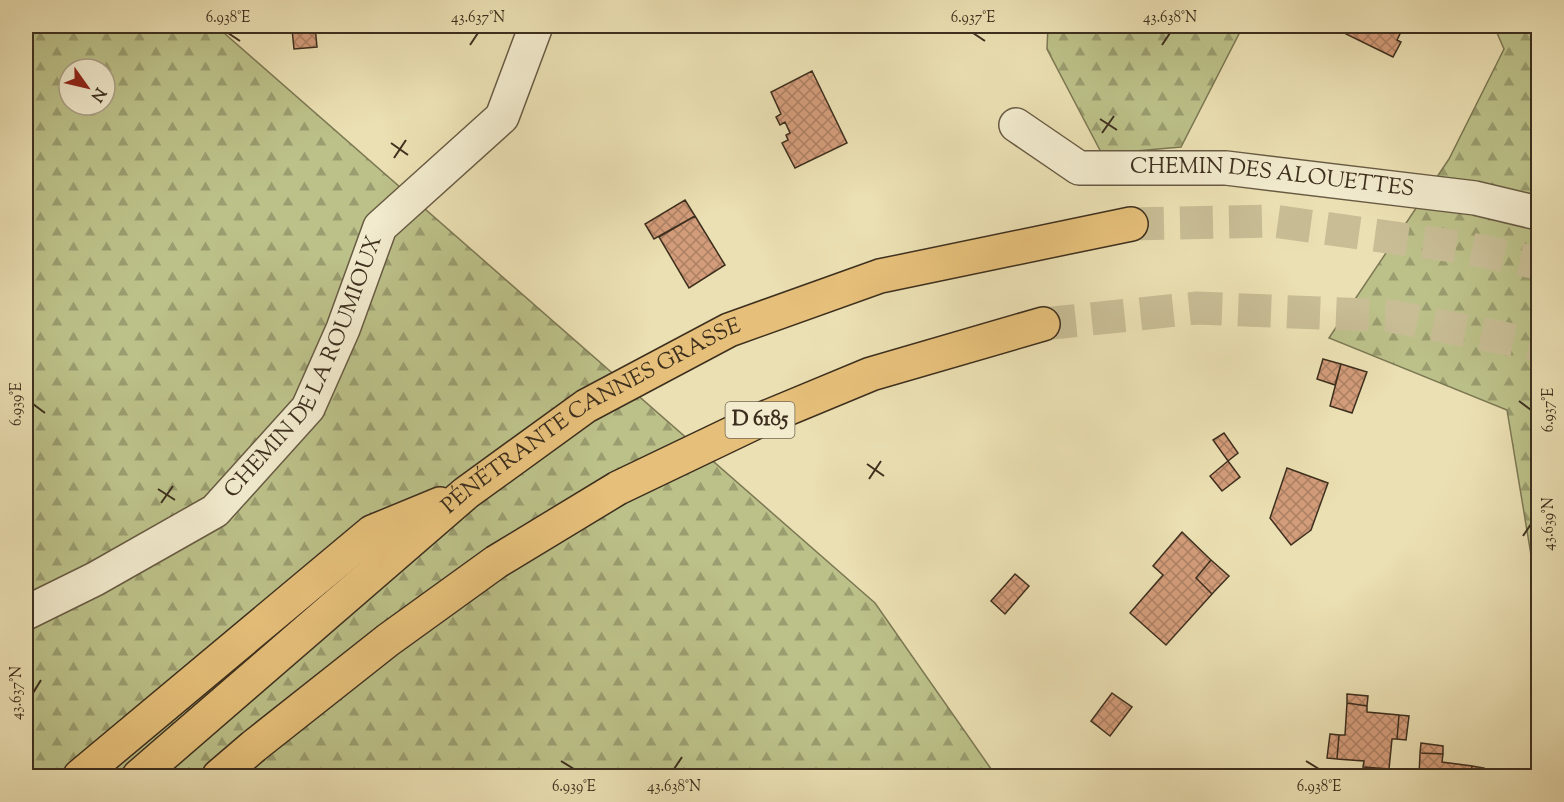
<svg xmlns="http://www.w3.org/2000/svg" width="1564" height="802" font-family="'Sorts Mill Goudy',serif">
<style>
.forest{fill:url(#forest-firs);stroke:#7c7854;stroke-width:1.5;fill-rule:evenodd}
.building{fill:url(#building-cross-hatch);stroke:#3d2f1e;stroke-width:1.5}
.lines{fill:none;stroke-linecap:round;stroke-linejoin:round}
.highway-tunnel{stroke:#c8bd95;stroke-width:33;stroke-dasharray:33 16;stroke-linecap:butt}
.street-casing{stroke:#685b43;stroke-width:36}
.highway-casing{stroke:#3d2f1e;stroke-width:36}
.street{stroke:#f2ebce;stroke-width:33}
.highway{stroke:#e6c07a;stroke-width:33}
.ticks{fill:none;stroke:#3d2f1e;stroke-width:2}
.labels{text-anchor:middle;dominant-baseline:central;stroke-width:5;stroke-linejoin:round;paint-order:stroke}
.shield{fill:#f2ebce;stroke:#736753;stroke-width:1.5}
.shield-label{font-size:21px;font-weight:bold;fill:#3d2f1e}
.street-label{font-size:22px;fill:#3d2f1e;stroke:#f2ebce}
.neatline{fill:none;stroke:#3d2f1e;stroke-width:2}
.ticks-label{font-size:15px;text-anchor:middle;fill:#3d2f1e}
</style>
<defs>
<pattern id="forest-firs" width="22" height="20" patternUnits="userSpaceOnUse" patternTransform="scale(1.5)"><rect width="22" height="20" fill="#bcc189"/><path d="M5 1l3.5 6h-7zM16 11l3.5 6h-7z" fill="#9a9d6f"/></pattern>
<pattern id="building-cross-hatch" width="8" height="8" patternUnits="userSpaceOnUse" patternTransform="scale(1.5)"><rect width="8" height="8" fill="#d39c7a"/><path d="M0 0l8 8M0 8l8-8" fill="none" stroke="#ac8063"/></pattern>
</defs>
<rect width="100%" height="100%" fill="#ebe0b3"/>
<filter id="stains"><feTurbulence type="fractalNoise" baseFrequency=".00333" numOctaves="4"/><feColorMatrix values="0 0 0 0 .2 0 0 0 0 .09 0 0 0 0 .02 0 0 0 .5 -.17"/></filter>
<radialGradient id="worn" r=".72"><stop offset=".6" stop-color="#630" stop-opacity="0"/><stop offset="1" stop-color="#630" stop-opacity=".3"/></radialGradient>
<path class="forest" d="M26,26h190l659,577 121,173h-970zM69,69h36v36h-36z
M1048,26h195l-62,121 -79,7 -55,-105z
M1494,26h44v571l-31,-187 -178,-72 120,-179 55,-110z"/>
<path class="building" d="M278,26h37l2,21 -23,2 -2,-20 -14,1z
M1351,26h53l-7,14 4,2 -8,15 -47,-23z
M812,71l35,72 -52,25 -13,-25 6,-3 -2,-5 4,-2 -5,-11 -5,3 -4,-8 5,-3 -10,-22z
M685,200l10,16 -41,23 -9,-15z
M695,216l30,49 -36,23 -30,-51z
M1323,359l18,5 -6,21 -18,-6z
M1341,364l26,8 -15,41 -22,-7z
M1224,433l14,20 -10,8 -15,-21z
M1228,461l12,16 -18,14 -12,-15z
M1287,468l41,15 -17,47 -20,15 -21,-27z
M1182,532l29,28 -15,18 16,16 -46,51 -36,-32 33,-38 -10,-9z
M1211,560l18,16 -17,18 -16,-16z
M1015,574l14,12 -24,28 -14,-13z
M1112,693l20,14 -22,29 -19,-15z
M1347,694l21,2 -1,10 -20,-3z
M1347,703l20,3v6l32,3 -2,24h-5l-3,30 -26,-2 1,-6 -27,-2 2,-24h6z
M1399,715l10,1 -3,24 -9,-1z
M1330,734l9,1 -2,24 -10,-1z
M1421,743l22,3v8l-23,-1z
M1420,753l23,1 -1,8 30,4 -1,10h-52z
M1472,766l12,2 -2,8h-11z
M1363,767l26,2v7l-26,-1z"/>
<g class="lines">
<path class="highway-tunnel" d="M1131,224l142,-3 194,27 71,15
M1043,324l154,-16 194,8 147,29"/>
<defs>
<g id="street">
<path id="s1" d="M1016,125l63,43h147l249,30 63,15"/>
<path id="s2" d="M26,613l69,-34 120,-68 93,-103 35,-79 37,-102 122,-110 34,-91"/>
</g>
<g id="highway">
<path d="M80,776l292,-244 68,-28"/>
<path id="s3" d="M139,776l327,-283 120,-87 143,-76 151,-54 251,-52"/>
<path d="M219,776l35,-30 134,-106 108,-78 122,-74 142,-68 111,-46 172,-50"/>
</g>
</defs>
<use href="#street" class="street-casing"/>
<use href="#highway" class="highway-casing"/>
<use href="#street" class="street"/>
<use href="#highway" class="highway"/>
</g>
<path class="ticks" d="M228,33l12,8M973,33l12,8M470,45l8,-12M1162,45l8,-12M1100,119l17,11M1102,133l12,-17M391,143l17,12M394,158l12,-18M1519,401l12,9M33,404l12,9M867,464l17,12M869,479l12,-18M158,489l17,11M161,503l12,-17M1523,536l8,-12M33,693l8,-13M561,761l13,8M1306,761l13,8M674,769l8,-12"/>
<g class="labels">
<rect class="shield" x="725.5" y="402" width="69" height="36" rx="4.5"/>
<g class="shield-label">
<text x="760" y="420">D 6185</text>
</g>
<g class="street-label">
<text stroke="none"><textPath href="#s1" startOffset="270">CHEMIN DES ALOUETTES</textPath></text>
<text stroke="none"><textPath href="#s2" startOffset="387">CHEMIN DE LA ROUMIOUX</textPath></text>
<text stroke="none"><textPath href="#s3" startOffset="580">PÉNÉTRANTE CANNES GRASSE</textPath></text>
</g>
</g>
<rect width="1564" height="802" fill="none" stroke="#ebe0b3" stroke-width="66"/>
<g transform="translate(87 87) rotate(124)"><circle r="28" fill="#f2ebce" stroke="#aaa088" stroke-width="1.5"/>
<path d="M0-4.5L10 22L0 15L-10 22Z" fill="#8f2418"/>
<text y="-9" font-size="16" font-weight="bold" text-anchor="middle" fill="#3d2f1e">N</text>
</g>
<rect x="33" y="33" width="1498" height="736" class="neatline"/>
<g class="ticks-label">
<text x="228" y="22">6.938°E</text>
<text x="478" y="22">43.637°N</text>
<text x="973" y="22">6.937°E</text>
<text x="1170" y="22">43.638°N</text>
<text transform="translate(16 404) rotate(-90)" y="5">6.939°E</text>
<text transform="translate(1548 410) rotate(-90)" y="5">6.937°E</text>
<text transform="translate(1548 524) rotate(-90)" y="5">43.639°N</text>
<text transform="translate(16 693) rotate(-90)" y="5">43.637°N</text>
<text x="574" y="791">6.939°E</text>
<text x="674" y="791">43.638°N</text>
<text x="1319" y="791">6.938°E</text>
</g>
<rect width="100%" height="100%" filter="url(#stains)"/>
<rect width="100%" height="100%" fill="url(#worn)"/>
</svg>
